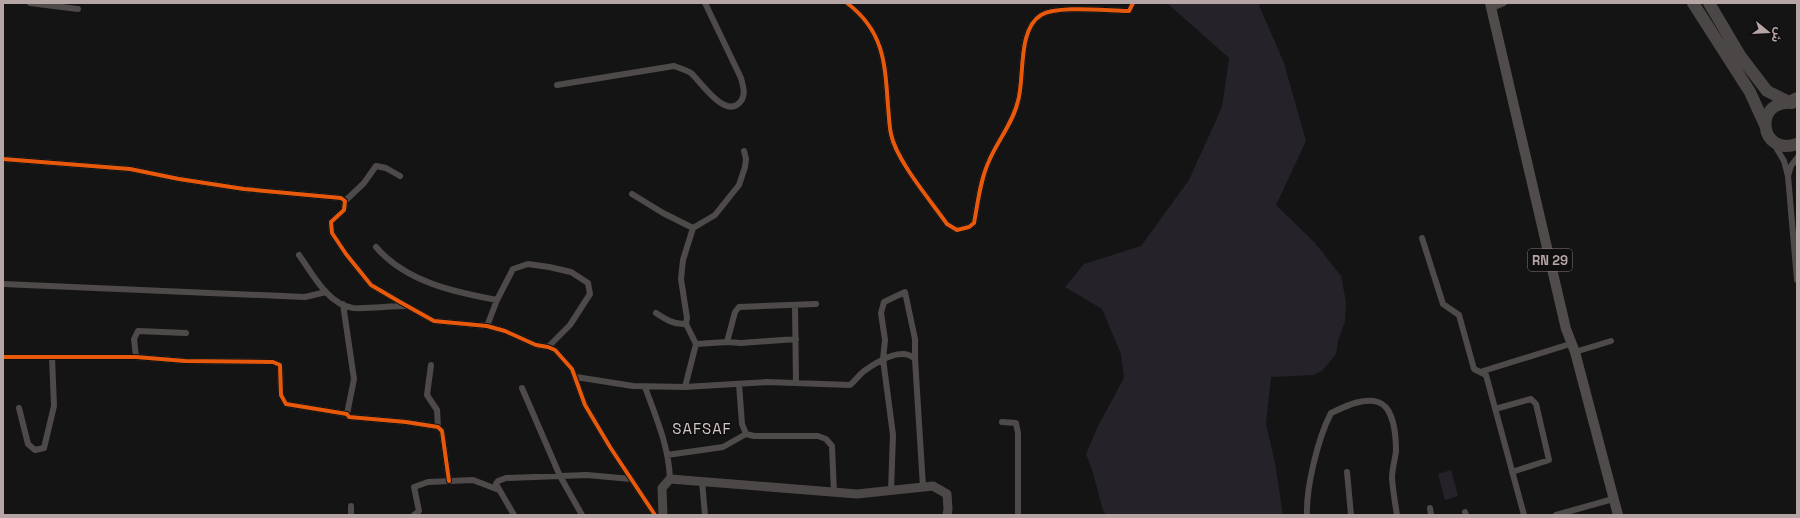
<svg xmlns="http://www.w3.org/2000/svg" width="1800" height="518" font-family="'Space Grotesk','Noto Sans Arabic',sans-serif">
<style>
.green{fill:#25222a}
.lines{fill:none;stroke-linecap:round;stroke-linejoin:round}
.street{stroke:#4e4a4a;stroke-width:6}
.secondary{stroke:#4d4848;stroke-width:9}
.primary{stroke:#514c4c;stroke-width:10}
.highway{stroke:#4b4747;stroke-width:12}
.cycleway-casing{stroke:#100f0f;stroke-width:6}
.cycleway{stroke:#e8590c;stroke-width:4}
.labels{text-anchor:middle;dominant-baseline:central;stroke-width:3;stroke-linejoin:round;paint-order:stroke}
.shield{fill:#100f0f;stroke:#847878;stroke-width:1}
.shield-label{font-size:13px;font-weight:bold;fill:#b6a5a5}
.neighbourhood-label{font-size:15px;letter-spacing:1px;fill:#d2c6c6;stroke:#100f0f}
</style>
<rect width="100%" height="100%" fill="#151414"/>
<path class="green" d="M1167,3h91l26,60 22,78 -30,64 39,38 26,33 5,26 -1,19 -7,20 -2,13 -14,17 -9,4 -42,2 -5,47 9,39 8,52h-177l-3,-5 -10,-37 -7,-19 12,-28 26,-48 -3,-24 -19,-45 -37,-22 19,-23 57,-18 48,-66 33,-73 7,-49z
M1451,470l7,26 -13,4 -7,-26z"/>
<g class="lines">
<path class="street" d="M30,3l48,6
M847,3c37,28 38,60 41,103 1,9 1,19 3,28 5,26 40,67 56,90l10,6 12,-3 5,-4c4,-20 6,-43 15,-62 9,-21 24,-38 29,-60 7,-24 -1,-71 23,-86 17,-10 67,-4 88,-4l4,-8
M1492,8l12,-5
M557,85l117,-19c5,2 12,4 17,7 10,9 35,48 50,28 5,-7 2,-15 0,-23l-36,-75
M1786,100l11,-5
M1774,144l10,17 4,15 9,104
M3,159l127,10 49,10 65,10 97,9 4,3 -1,9 -13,12 1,11 14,21 25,31 29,17 34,19 53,5 18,5 31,14 12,2 7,3 17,19 13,36 25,42 45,68
M1788,176l3,-10 6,-8
M632,194l31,19 30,15
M345,201l19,-18 12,-17 10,2 14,8
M1422,238l21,66 16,11 15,54 12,6 38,140
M376,247c30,35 78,45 121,53l16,-31 15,-5 21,3 22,5 17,11 2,11 -20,31 -22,22
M299,255c13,18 29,50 54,53 17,1 36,-2 53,-2
M3,284l302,13 21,-5
M343,304l11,75 -7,35
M795,305l1,78
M656,313c9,6 18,12 30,11
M487,326l10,-26
M727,342l8,-30 4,-5 77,-3
M696,344l31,-2 14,1 55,-4
M1575,352l36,-11
M3,357h133l49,4 88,1 7,3 1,30 5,9 61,10 2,3 57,5 32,5 4,4 7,50
M136,357l-2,-18 4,-8 48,2
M431,365l-4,30 10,15 1,17
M1480,372l90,-28
M576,377l57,9 52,1 82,-5 83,3c5,-4 8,-9 14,-14 13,-9 37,-25 51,-12l8,128
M739,384l3,40 4,10 8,2h64l8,3 6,7 2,47
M645,387c11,30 24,60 25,92
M685,387l11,-43 -10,-20 1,-6 -6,-39 2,-19 10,-32 22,-13 24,-30 6,-18 1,-8 -2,-8
M522,388l38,88 22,39
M19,408l9,36 7,6 9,-2 10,-42 -2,-49
M1495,409l36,-10 5,5 13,56 -37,12
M1002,422l14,1 2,10v82
M667,455l56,-8 23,-13
M1347,472l4,43
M702,481l3,34
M891,491l2,-56 -10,-76 2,-19 -4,-27 3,-11 21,-10 10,47v20
M1430,508l1,7
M1465,512l1,3
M351,515v-9
M414,515l5,-4 -5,-24 14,-5 45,-2 26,10
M514,515l-18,-31 2,-3 8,-3 81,-3 44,4
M1307,515c-1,-28 11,-77 24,-102 13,-6 32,-16 47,-11 16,5 18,34 18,49 -1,9 -4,18 -4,27 1,13 3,25 5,37
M1556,515l57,-16"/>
<path class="secondary" d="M663,515l-1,-27 8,-9 187,15 76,-8 14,8 1,15 -1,6"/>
<path class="primary" d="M1490,3l76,326 9,23 43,163"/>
<path class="highway" d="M1693,3l57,89 15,33
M1709,3l32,54 26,34 24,12
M1792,103c-39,-4 -33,54 5,41"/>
<defs>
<path id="cycleway" d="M847,3c37,28 38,60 41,103 1,9 1,19 3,28 5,26 40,67 56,90l10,6 12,-3 5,-4c4,-20 6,-43 15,-62 9,-21 24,-38 29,-60 7,-24 -1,-71 23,-86 17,-10 67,-4 88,-4l4,-8
M3,159l127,10 49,10 65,10 97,9 4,3 -1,9 -13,12 1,11 14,21 25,31 29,17 34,19 53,5 18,5 31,14 12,2 7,3 17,19 13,36 25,42 45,68
M3,357h133l49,4 88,1 7,3 1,30 5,9 61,10 2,3 57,5 32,5 4,4 7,50"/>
</defs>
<use href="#cycleway" class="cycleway-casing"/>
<use href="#cycleway" class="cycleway"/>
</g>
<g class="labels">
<rect class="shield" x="1528" y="249" width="44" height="22" rx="3"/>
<g class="shield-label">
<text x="1550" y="260">RN 29</text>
</g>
<g class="neighbourhood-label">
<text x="702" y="428">SAFSAF</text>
</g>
</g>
<rect width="1800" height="518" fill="none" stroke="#b6a5a5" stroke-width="8"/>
<g transform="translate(1768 32) rotate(108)" stroke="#100f0f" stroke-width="3" paint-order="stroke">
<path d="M0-3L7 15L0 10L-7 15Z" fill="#b6a5a5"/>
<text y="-6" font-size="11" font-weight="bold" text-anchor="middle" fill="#b6a5a5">ش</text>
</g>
</svg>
